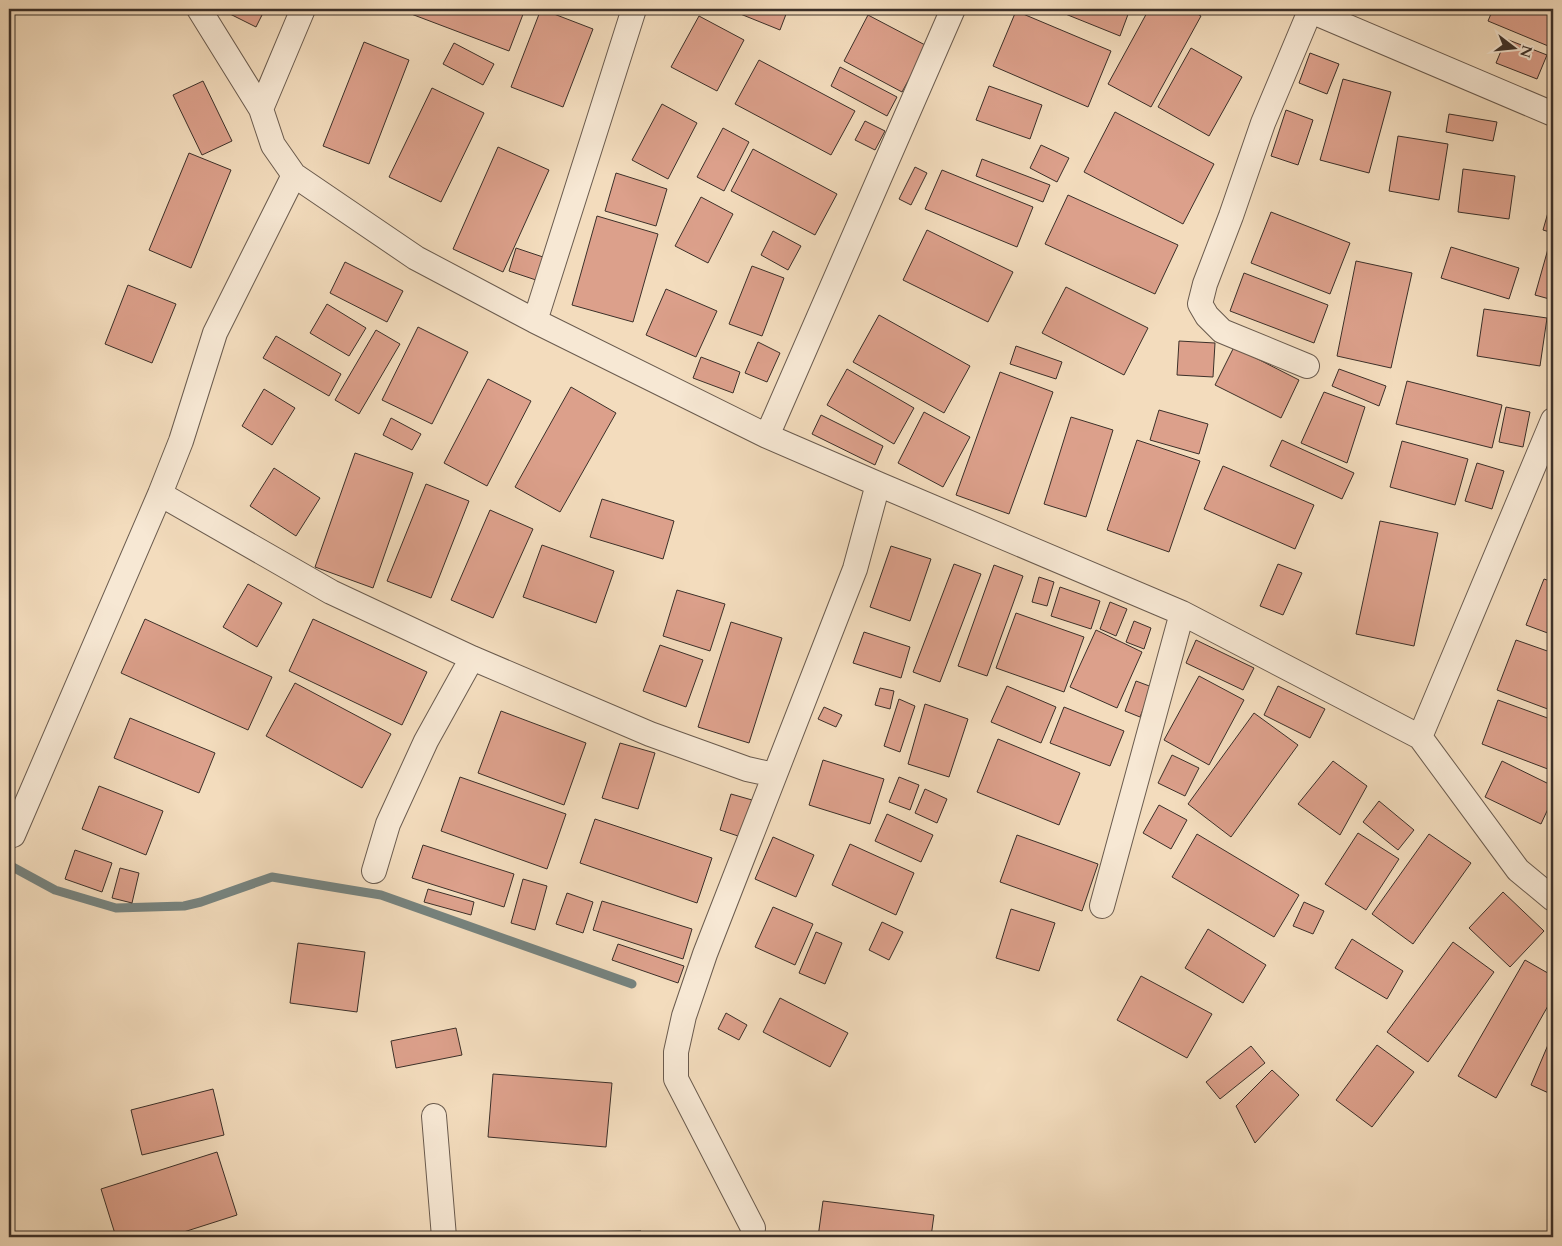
<svg xmlns="http://www.w3.org/2000/svg" width="1562" height="1246" font-family="Cardo,serif">
<style>
.lines{fill:none;stroke-linecap:round;stroke-linejoin:round}
.stream{stroke:#76837f;stroke-width:9}
.building{fill:#dca08b;stroke:#3c3029}
.street-casing{stroke:#6a5b4e;stroke-width:26}
.street{stroke:#f7e8d4;stroke-width:24}
</style>
<rect width="100%" height="100%" fill="#f3dcbd"/>
<filter id="stains"><feTurbulence type="fractalNoise" baseFrequency=".004" numOctaves="4"/><feColorMatrix values="0 0 0 0 .2 0 0 0 0 .09 0 0 0 0 .02 0 0 0 .5 -.17"/></filter>
<radialGradient id="worn" r=".72"><stop offset=".6" stop-color="#630" stop-opacity="0"/><stop offset="1" stop-color="#630" stop-opacity=".3"/></radialGradient>
<g class="lines">
<path class="stream" d="M9,865l46,25 61,18 68,-2 17,-4 71,-25 109,18 251,89"/>
</g>
<path class="building" d="M233,9h32l-9,18 -26,-13z
M398,9h127l-16,42z
M541,9l52,20 -30,78 -52,-20z
M728,9h60l-8,21z
M1053,9h77l-10,27z
M1149,9h40l12,7 -50,91 -43,-23z
M1493,9h60v39l-65,-27z
M1016,11l95,40 -23,56 -95,-41z
M868,15l59,31 -25,46 -58,-31z
M699,16l45,24 -27,51 -46,-24z
M1506,39l41,16 -10,24 -41,-16z
M364,42l45,18 -40,104 -46,-18z
M454,43l40,21 -11,21 -40,-21z
M1191,48l51,29 -33,59 -51,-29z
M1310,53l29,11 -12,30 -28,-11z
M759,60l96,51 -24,44 -96,-51z
M840,67l57,30 -10,19 -56,-30z
M1343,79l48,13 -22,81 -49,-13z
M203,81l29,60 -30,14 -29,-60z
M989,86l53,19 -12,34 -54,-19z
M432,88l52,25 -43,89 -52,-25z
M662,104l35,19 -29,56 -36,-19z
M1286,110l27,10 -15,45 -27,-9z
M1115,112l99,52 -31,60 -99,-52z
M1449,114l48,8 -4,19 -47,-9z
M865,121l20,10 -10,19 -20,-10z
M723,128l26,14 -25,49 -27,-14z
M1398,136l50,8 -9,56 -50,-9z
M1041,145l28,13 -12,24 -27,-14z
M498,147l51,23 -46,102 -50,-23z
M753,149l84,45 -22,41 -84,-44z
M189,153l42,17 -40,98 -42,-18z
M982,159l68,26 -7,17 -67,-26z
M915,167l12,6 -16,32 -12,-6z
M1463,169l52,7 -6,43 -51,-7z
M942,170l91,37 -16,40 -92,-38z
M616,173l51,16 -11,37 -51,-15z
M1068,195l110,50 -23,49 -110,-50z
M1553,195v38l-10,-3z
M701,197l32,17 -25,49 -33,-17z
M1271,212l79,31 -20,51 -79,-31z
M597,216l61,18 -25,88 -61,-17z
M927,230l86,42 -25,50 -85,-42z
M773,231l28,15 -13,24 -27,-15z
M1451,247l68,21 -10,31 -68,-21z
M516,248l33,11 -7,23 -33,-11z
M1548,249l5,1v50l-18,-5z
M1356,261l56,12 -21,95 -54,-12z
M345,262l58,29 -16,31 -57,-29z
M752,266l32,12 -22,58 -33,-12z
M1244,273l84,32 -14,38 -84,-32z
M128,285l48,19 -24,59 -47,-19z
M1066,287l82,41 -24,47 -82,-42z
M666,289l51,22 -21,46 -50,-22z
M327,304l39,24 -17,28 -39,-23z
M1484,309l63,9 -7,48 -63,-10z
M879,315l91,51 -26,47 -91,-51z
M418,327l50,25 -36,72 -50,-24z
M376,330l24,14 -41,70 -24,-14z
M276,336l65,38 -12,22 -66,-38z
M1179,341l36,2 -2,34 -36,-2z
M758,342l22,11 -13,29 -22,-9z
M1016,346l46,16 -6,17 -46,-15z
M1234,347l65,33 -18,38 -66,-33z
M701,357l39,15 -7,21 -40,-15z
M847,369l67,39 -20,36 -67,-39z
M1339,369l47,17 -7,20 -47,-20z
M1000,372l53,20 -44,122 -53,-19z
M488,379l43,22 -44,85 -43,-23z
M1407,381l95,24 -10,43 -96,-24z
M571,387l45,26 -56,99 -45,-25z
M264,389l31,19 -23,37 -30,-19z
M1324,392l41,15 -18,56 -46,-20z
M1506,407l24,5 -7,35 -24,-5z
M1159,410l49,14 -9,30 -49,-14z
M924,412l46,25 -27,50 -45,-24z
M821,415l62,31 -8,19 -63,-31z
M1071,417l42,13 -27,87 -42,-13z
M391,418l30,16 -9,16 -29,-15z
M1137,440l63,21 -31,91 -62,-22z
M1282,440l72,33 -12,26 -72,-33z
M1402,441l66,18 -13,46 -65,-18z
M355,453l58,20 -40,115 -58,-21z
M1477,463l27,8 -12,38 -27,-8z
M1223,466l91,39 -19,44 -91,-40z
M274,468l46,30 -24,38 -46,-30z
M426,484l43,17 -38,97 -44,-17z
M602,499l72,22 -11,38 -73,-22z
M490,510l43,19 -40,89 -42,-18z
M1380,521l58,12 -24,113 -58,-12z
M542,545l72,26 -18,52 -73,-26z
M891,546l40,13 -21,62 -40,-14z
M954,564l27,10 -41,108 -27,-10z
M1278,564l24,9 -19,42 -23,-9z
M994,565l29,11 -36,100 -29,-10z
M1039,577l15,5 -7,24 -15,-4z
M1544,579l9,3v53l-27,-10z
M248,584l34,19 -25,44 -34,-20z
M1060,587l40,14 -9,28 -40,-13z
M677,590l48,14 -15,47 -47,-15z
M1110,602l17,7 -11,27 -16,-7z
M1016,613l68,24 -20,55 -68,-24z
M145,619l127,58 -24,53 -127,-57z
M313,619l114,53 -25,53 -113,-54z
M1134,621l17,7 -7,21 -18,-7z
M731,622l51,16 -33,105 -51,-16z
M1096,630l46,22 -25,56 -47,-21z
M864,632l46,15 -9,31 -48,-15z
M1196,640l58,28 -11,22 -57,-27z
M1516,640l37,13v58l-56,-21z
M660,645l43,15 -17,47 -43,-16z
M1199,676l45,24 -35,65 -45,-25z
M1136,681l16,6 -12,30 -15,-6z
M295,683l96,51 -29,54 -96,-52z
M1007,686l49,21 -15,36 -50,-21z
M1278,686l47,23 -15,29 -46,-23z
M880,688l14,3 -4,18 -15,-4z
M899,699l16,7 -15,46 -16,-6z
M1498,700l55,20v51l-71,-27z
M925,704l43,15 -19,58 -41,-13z
M824,707l18,8 -6,12 -18,-8z
M1064,707l60,24 -14,35 -60,-23z
M501,711l85,32 -22,62 -86,-32z
M1254,713l44,32 -67,92 -43,-33z
M130,718l85,35 -16,40 -85,-35z
M998,739l82,34 -21,52 -82,-33z
M620,743l35,10 -17,56 -36,-11z
M1172,755l27,13 -14,28 -27,-13z
M823,760l61,19 -14,45 -61,-19z
M1333,761l34,25 -27,49 -42,-31z
M1502,761l51,25v12l-12,26 -56,-27z
M460,777l106,37 -19,55 -106,-38z
M899,777l20,8 -9,25 -21,-8z
M99,786l64,25 -17,44 -64,-26z
M925,789l22,10 -10,24 -22,-10z
M731,794l21,6 -11,37 -21,-7z
M1379,801l35,29 -16,20 -35,-28z
M1159,805l28,15 -16,29 -28,-16z
M887,814l46,21 -12,27 -46,-21z
M595,819l117,39 -15,45 -117,-40z
M1358,833l41,26 -33,51 -41,-26z
M1197,834l102,61 -25,42 -102,-60z
M1429,834l42,29 -58,81 -41,-30z
M1017,835l81,29 -16,47 -82,-29z
M773,837l41,18 -18,42 -41,-18z
M850,844l64,29 -18,42 -64,-30z
M423,845l91,29 -10,33 -92,-29z
M75,850l37,13 -10,29 -37,-13z
M120,868l19,5 -7,30 -20,-5z
M523,879l24,7 -12,44 -24,-7z
M428,889l46,13 -3,13 -47,-13z
M1503,892l41,39 -34,36 -41,-39z
M567,893l26,9 -10,31 -27,-9z
M602,901l90,28 -9,30 -90,-29z
M1304,902l20,9 -11,23 -20,-8z
M773,907l40,17 -18,41 -40,-18z
M1011,909l44,14 -16,48 -43,-13z
M882,922l21,10 -14,28 -20,-10z
M1208,929l58,36 -23,38 -58,-35z
M816,932l26,11 -17,41 -26,-11z
M1352,939l51,32 -16,28 -52,-31z
M1453,942l41,30 -66,90 -41,-30z
M298,943l67,9 -8,60 -67,-9z
M618,944l66,22 -6,17 -66,-23z
M1525,960l28,16v21l-57,101 -38,-22z
M1141,976l71,38 -25,44 -70,-38z
M780,998l68,35 -18,34 -67,-35z
M726,1013l21,12 -8,15 -21,-11z
M456,1028l6,27 -66,13 -5,-27z
M1553,1033v62l-22,-10z
M1377,1045l37,27 -42,55 -36,-27z
M1251,1046l14,17 -45,36 -14,-17z
M1272,1070l27,25 -44,48 -19,-37z
M493,1074l119,9 -6,64 -118,-10z
M213,1089l11,46 -82,20 -11,-45z
M217,1152l20,63 -69,22h-52l-15,-48z
M823,1201l111,14 -3,22h-113z
M641,1231v6h-75v-5z"/>
<g class="lines">
<defs>
<path id="street" d="M199,9l62,100 12,36 21,30 122,83 119,63 99,-312
M1306,9l247,105
M261,109l42,-100
M535,321l232,115 186,-427
M1307,366l-85,-35 -15,-15 -7,-12 5,-20 26,-68 32,-93 47,-112
M878,484l304,129 238,124 98,133 35,29
M160,494l171,98 141,66 178,76 97,35 27,6
M1420,737l133,-317
M13,835l147,-341 21,-53 34,-108 79,-158
M374,871l14,-47 38,-83 46,-83
M1102,906l80,-293
M434,1116l10,121
M752,1237l1,-9 -77,-149v-27l8,-36 21,-62 150,-385 23,-85 -111,-48"/>
</defs>
<use href="#street" class="street-casing"/>
<use href="#street" class="street"/>
</g>
<rect width="1562" height="1246" fill="none" stroke="#f3dcbd" stroke-width="30"/>
<rect x="10" y="10" width="1542" height="1226" fill="none" stroke="#3c3029" stroke-width="2.5"/>
<rect x="15" y="15" width="1532" height="1216" fill="none" stroke="#3c3029"/>
<g transform="translate(1514 48) rotate(106)" stroke="#f7e8d4" stroke-width="4" paint-order="stroke">
<path d="M0-4L9 19L0 12L-9 19Z" fill="#3c3029"/>
<text y="-8" font-size="14" font-weight="bold" text-anchor="middle" fill="#3c3029">N</text>
</g>
<rect width="100%" height="100%" filter="url(#stains)"/>
<rect width="100%" height="100%" fill="url(#worn)"/>
</svg>
